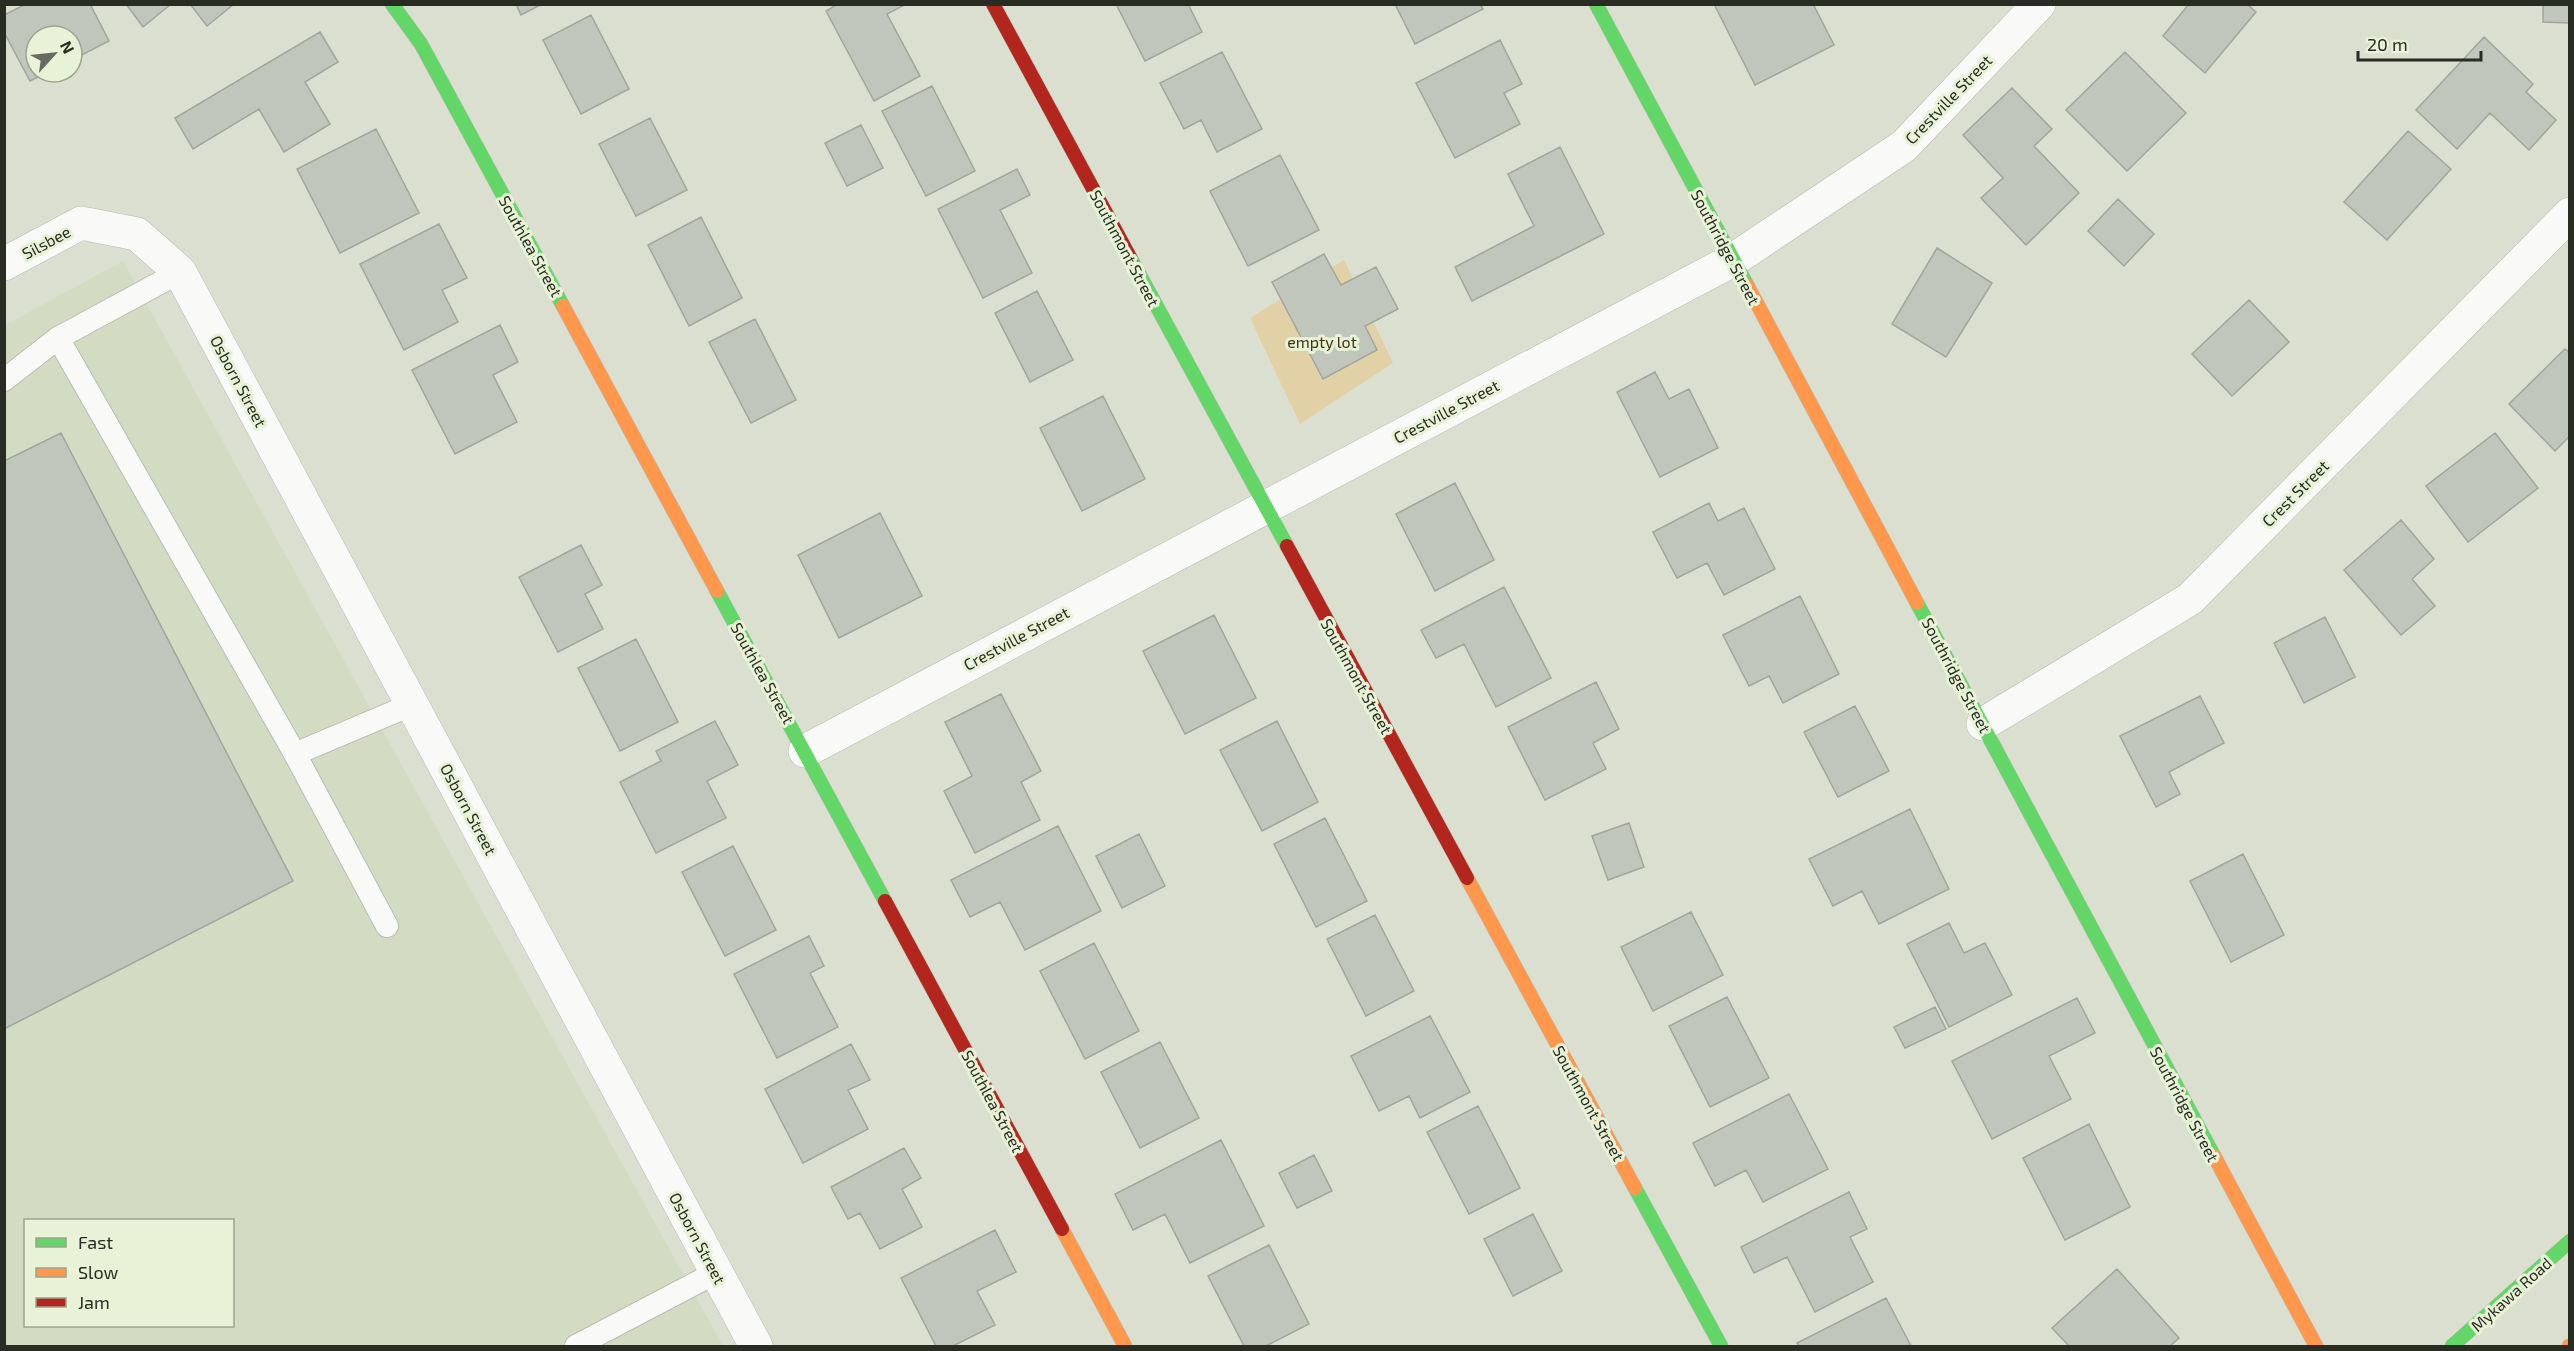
<svg xmlns="http://www.w3.org/2000/svg" width="2574" height="1351" font-family="'Exo 2',sans-serif">
<style>
.built{fill:#d3dcc3;fill-rule:evenodd}
.green{fill:#e2d1a6}
.building{fill:#c0c6bb;stroke:#a0a69c;stroke-width:1.5}
.lines{fill:none;stroke-linecap:round;stroke-linejoin:round}
.lane-casing{stroke:#b7bcb0;stroke-width:24}
.street-casing{stroke:#b7bcb0;stroke-width:34}
.fast-casing{stroke:#b7bcb0;stroke-width:15}
.slow-casing{stroke:#b7bcb0;stroke-width:15}
.jam-casing{stroke:#b7bcb0;stroke-width:15}
.lane{stroke:#f9faf8;stroke-width:22}
.street{stroke:#f9faf8;stroke-width:33}
.fast{stroke:#63d668;stroke-width:14}
.slow{stroke:#ff974d;stroke-width:14}
.jam{stroke:#b3261e;stroke-width:14}
.labels{text-anchor:middle;dominant-baseline:central;stroke-width:6;stroke-linejoin:round;paint-order:stroke}
.street-label{font-size:16px;fill:#292c22;stroke:#e8f2d7}
.park-label{font-size:16px;fill:#43320d;stroke:#e8f2d7}
</style>
<rect width="100%" height="100%" fill="#dadfd0"/>
<path class="built" d="M123,261l600,1085h-718v-1021zM26,1220h206v106h-206z"/>
<path class="green" d="M1344,260l49,103 -93,61 -50,-106z"/>
<path class="building" d="M26,4h64l19,37 -37,19v-24h-36v36h12l-18,9 -26,-49v-17z
M126,4h45l-28,23z
M190,4h44l-27,22z
M516,4h26l-21,11z
M838,4h68l-19,10 33,62 -46,25 -48,-90z
M1116,4h72l14,28 -57,29z
M1395,4h85l3,5 -68,35z
M1714,4h99l21,41 -79,40z
M2189,4h58l9,8 -51,61 -42,-37z
M2543,4h27v19l-27,-1z
M591,15l38,74 -48,25 -38,-74z
M320,32l18,30 -33,20 25,42 -46,28 -25,-43 -66,40 -18,-31z
M2484,37l49,47 -7,8 30,28 -27,30 -39,-37 -33,36 -41,-39z
M1500,40l22,44 -18,9 16,31 -65,34 -39,-75z
M1222,52l40,77 -45,23 -16,-32 -17,9 -24,-46z
M2125,52l61,61 -59,58 -61,-61z
M932,86l43,85 -49,25 -44,-85z
M2012,88l40,41 -18,17 45,47 -53,52 -45,-47 22,-20 -40,-43z
M650,118l37,72 -51,26 -37,-72z
M861,125l22,43 -36,18 -22,-43z
M376,129l43,84 -79,40 -43,-84z
M2408,131l43,38 -64,71 -43,-38z
M1560,147l44,87 -132,67 -17,-34 79,-41 -26,-52z
M1280,155l39,75 -71,36 -38,-75z
M1017,169l13,26 -30,15 32,63 -49,25 -45,-89z
M2118,199l36,35 -30,32 -36,-35z
M701,217l41,81 -53,28 -41,-81z
M439,224l28,54 -25,12 16,32 -54,28 -44,-86z
M1937,248l55,35 -46,74 -54,-33z
M1324,254l17,31 35,-18 22,42 -33,17 12,24 -54,29 -51,-97z
M1037,291l36,69 -43,22 -35,-69z
M2249,300l40,42 -57,54 -40,-42z
M755,319l41,81 -45,23 -42,-81z
M500,325l18,37 -25,13 24,47 -62,32 -43,-84z
M2565,349l5,4v83l-15,15 -46,-47z
M1655,372l14,27 20,-10 29,59 -58,29 -43,-85z
M1103,396l42,83 -63,32 -42,-83z
M61,433l232,448 -289,148v-568z
M2495,433l43,55 -70,54 -42,-56z
M1455,483l39,77 -59,31 -39,-77z
M1709,503l9,18 26,-13 31,61 -51,26 -17,-32 -30,15 -24,-46z
M880,513l42,83 -83,42 -41,-83z
M2401,520l33,39 -22,20 23,27 -34,29 -57,-65z
M581,545l21,40 -17,9 18,35 -45,23 -39,-75z
M1504,587l47,91 -55,29 -32,-63 -28,14 -15,-28z
M1800,596l39,78 -56,29 -14,-27 -20,10 -26,-51z
M1214,615l42,83 -71,36 -42,-83z
M2325,617l30,60 -51,26 -30,-60z
M636,639l42,83 -58,29 -42,-83z
M1596,682l23,47 -26,14 13,26 -61,31 -37,-73z
M1001,694l40,77 -20,11 19,38 -65,33 -31,-62 28,-15 -27,-54z
M2200,696l24,47 -55,29 11,22 -24,13 -36,-71z
M1855,706l34,65 -51,26 -34,-65z
M715,721l23,44 -31,16 19,37 -70,35 -36,-71 41,-21 -5,-10z
M1277,721l41,81 -56,29 -42,-81z
M1910,809l39,80 -70,35 -17,-33 -29,15 -24,-47z
M1325,818l42,83 -51,26 -42,-83z
M1629,823l15,44 -36,13 -16,-44z
M1058,826l43,85 -76,39 -25,-48 -30,15 -19,-37z
M1139,834l26,52 -43,22 -26,-52z
M733,846l43,84 -51,26 -43,-84z
M2243,854l41,81 -53,27 -41,-81z
M1691,912l32,63 -70,36 -32,-64z
M1375,915l39,76 -48,25 -39,-77z
M1949,923l15,30 21,-10 27,52 -63,32 -42,-83z
M809,936l15,30 -14,7 28,54 -61,31 -43,-84z
M1094,943l45,88 -54,28 -45,-88z
M1727,997l42,81 -59,29 -41,-81z
M2077,998l18,35 -46,23 22,43 -79,40 -40,-78z
M1935,1007l11,22 -41,19 -11,-21z
M1430,1016l40,76 -50,26 -11,-22 -30,15 -28,-55z
M1160,1042l39,76 -59,30 -39,-76z
M851,1044l19,36 -22,10 20,39 -65,34 -38,-74z
M1789,1094l39,75 -65,33 -17,-32 -31,16 -22,-43z
M1478,1106l42,82 -51,26 -42,-82z
M2089,1124l41,83 -65,33 -42,-82z
M1221,1140l43,86 -74,37 -25,-49 -32,16 -18,-36z
M904,1148l17,30 -19,11 20,38 -42,22 -20,-36 -12,6 -17,-32z
M1314,1155l18,36 -35,17 -18,-35z
M1849,1192l18,37 -17,8 23,45 -58,30 -28,-55 -33,16 -13,-26z
M1533,1214l29,57 -49,25 -29,-57z
M995,1230l21,42 -39,19 18,34 -42,21h-17l-35,-68z
M1269,1245l40,79 -43,22h-22l-36,-70z
M2117,1269l62,69 -9,8h-101l-17,-18z
M1886,1298l25,48h-112l-2,-3z"/>
<g class="lines">
<defs>
<path id="lane" d="M58,338l237,416 92,172
M4,380l54,-42 122,-66
M295,754l118,-50
M576,1346l141,-74"/>
<path id="street" d="M4,264l77,-41 56,11 43,38 576,1074
M1983,724l207,-125 380,-385
M805,751l928,-491 171,-114 135,-142"/>
<path id="fast" d="M392,4l29,40 142,262
M1596,4l151,281
M1131,259l156,287
M717,591l168,310
M1917,603l297,553
M1635,1188l86,158
M2452,1346l118,-105"/>
<path id="slow" d="M1747,285l170,318
M563,306l154,285
M1467,878l168,310
M2214,1156l102,190
M1062,1229l63,117
M2569,1346h1"/>
<path id="jam" d="M993,4l138,255
M1287,546l180,332
M885,901l177,328"/>
</defs>
<use href="#lane" class="lane-casing"/>
<use href="#street" class="street-casing"/>
<use href="#fast" class="fast-casing"/>
<use href="#slow" class="slow-casing"/>
<use href="#jam" class="jam-casing"/>
<use href="#lane" class="lane"/>
<use href="#street" class="street"/>
<use href="#fast" class="fast"/>
<use href="#slow" class="slow"/>
<use href="#jam" class="jam"/>
</g>
<g class="labels">
<g class="street-label">
<text transform="translate(1948 99) rotate(-46)">Crestville Street</text>
<text transform="translate(46 242) rotate(-28)">Silsbee</text>
<text transform="translate(531 246) rotate(61)">Southlea Street</text>
<text transform="translate(1726 247) rotate(62)">Southridge Street</text>
<text transform="translate(1125 248) rotate(62)">Southmont Street</text>
<text transform="translate(239 381) rotate(62)">Osborn Street</text>
<text transform="translate(1446 411) rotate(-28)">Crestville Street</text>
<text transform="translate(2295 493) rotate(-45)">Crest Street</text>
<text transform="translate(1016 638) rotate(-28)">Crestville Street</text>
<text transform="translate(763 673) rotate(61)">Southlea Street</text>
<text transform="translate(1957 675) rotate(62)">Southridge Street</text>
<text transform="translate(1357 676) rotate(61)">Southmont Street</text>
<text transform="translate(469 809) rotate(62)">Osborn Street</text>
<text transform="translate(993 1101) rotate(62)">Southlea Street</text>
<text transform="translate(1589 1103) rotate(61)">Southmont Street</text>
<text transform="translate(2185 1104) rotate(62)">Southridge Street</text>
<text transform="translate(698 1238) rotate(62)">Osborn Street</text>
<text transform="translate(2511 1294) rotate(-42)">Mykawa Road</text>
</g>
<g class="park-label">
<text x="1322" y="341">empty lot</text>
</g>
</g>
<rect width="2574" height="1351" fill="none" stroke="#292c22" stroke-width="12"/>
<rect x="24" y="1219" width="210" height="108" fill="#e8f2d7" stroke="#9ca38f" stroke-width="1.5"/>
<rect x="36" y="1238" width="30" height="9" fill="#63d668" stroke="#9ca38f" stroke-width="1.5"/>
<text x="78" y="1249" font-size="18" fill="#292c22">Fast</text>
<rect x="36" y="1268" width="30" height="9" fill="#ff974d" stroke="#9ca38f" stroke-width="1.5"/>
<text x="78" y="1279" font-size="18" fill="#292c22">Slow</text>
<rect x="36" y="1298" width="30" height="9" fill="#b3261e" stroke="#9ca38f" stroke-width="1.5"/>
<text x="78" y="1309" font-size="18" fill="#292c22">Jam</text>
<g transform="translate(54 54) rotate(63)"><circle r="28" fill="#e8f2d7" stroke="#9ca38f" stroke-width="1.5"/>
<path d="M0-4.5L10 22L0 15L-10 22Z" fill="#676b5f"/>
<text y="-9" font-size="16" font-weight="bold" text-anchor="middle" fill="#292c22">N</text>
</g>
<path d="M2358 51v9h123v-9" fill="none" stroke="#292c22" stroke-width="3"/>
<text x="2367" y="51" font-size="18" fill="#292c22" stroke="#e8f2d7" stroke-width="4.5" paint-order="stroke">20 m</text>
</svg>
